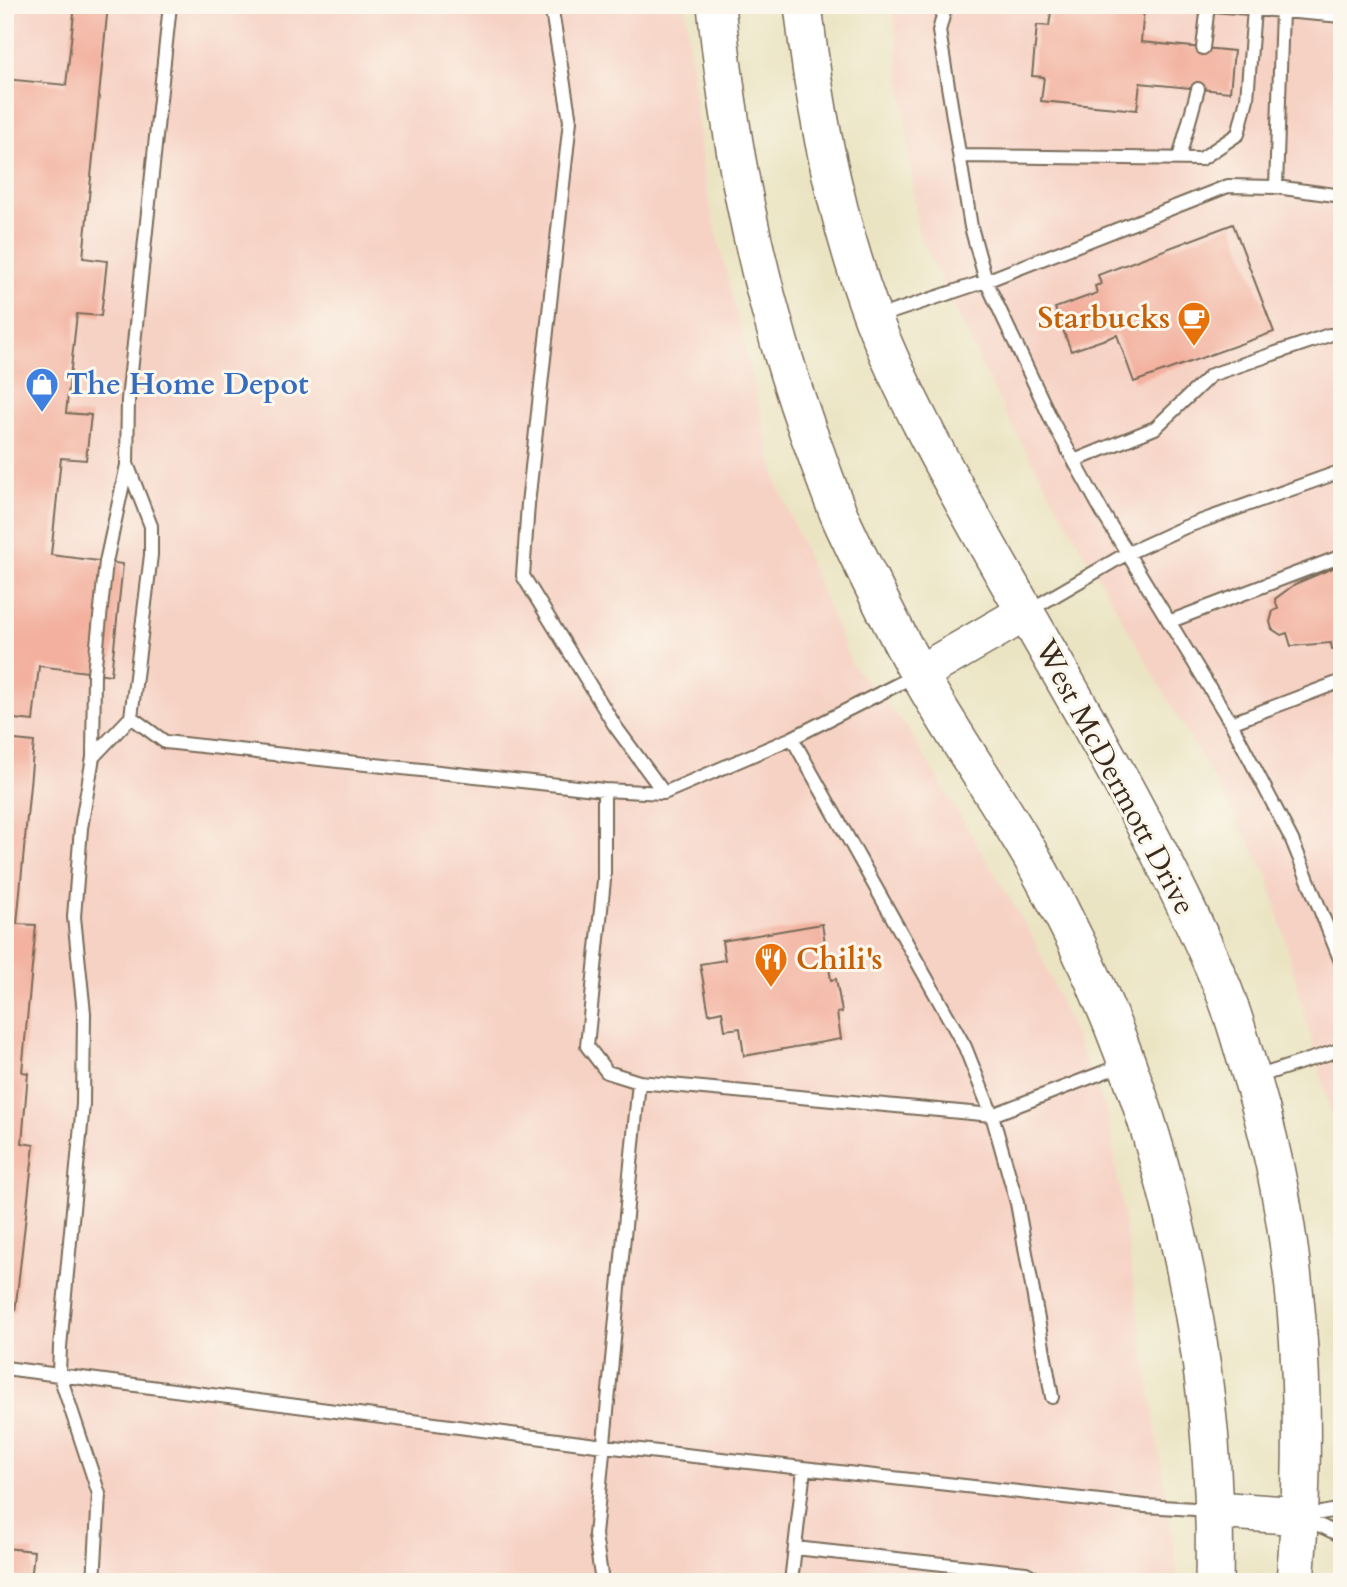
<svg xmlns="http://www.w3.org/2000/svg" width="1347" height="1587" font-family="Cardo,serif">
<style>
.built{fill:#f6d2c4}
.building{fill:#f3b09e}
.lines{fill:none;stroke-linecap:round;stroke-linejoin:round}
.service-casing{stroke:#796b58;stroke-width:16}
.secondary-casing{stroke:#796b58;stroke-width:40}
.path{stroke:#796b58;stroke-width:4.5;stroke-dasharray:5 5;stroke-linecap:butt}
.service{stroke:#fff;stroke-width:12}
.secondary{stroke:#fff;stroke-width:37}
.labels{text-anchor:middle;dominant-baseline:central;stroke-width:6;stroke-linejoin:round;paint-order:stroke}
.food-label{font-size:30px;font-weight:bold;fill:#c56008;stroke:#fbf7ec;text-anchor:end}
.shop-label{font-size:30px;font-weight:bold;fill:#366cbe;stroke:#fbf7ec;text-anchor:start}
.street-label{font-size:30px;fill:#3b2a1e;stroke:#fbf7ec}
</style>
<rect width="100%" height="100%" fill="#fbf7ec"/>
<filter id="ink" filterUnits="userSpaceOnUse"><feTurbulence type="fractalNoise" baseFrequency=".0143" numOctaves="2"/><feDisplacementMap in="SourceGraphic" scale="14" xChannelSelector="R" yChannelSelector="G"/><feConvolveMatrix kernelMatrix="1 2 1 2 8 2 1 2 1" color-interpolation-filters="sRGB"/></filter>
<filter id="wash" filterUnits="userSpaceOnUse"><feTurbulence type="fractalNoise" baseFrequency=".00686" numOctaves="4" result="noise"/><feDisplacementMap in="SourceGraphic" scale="28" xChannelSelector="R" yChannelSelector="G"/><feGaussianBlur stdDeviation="1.57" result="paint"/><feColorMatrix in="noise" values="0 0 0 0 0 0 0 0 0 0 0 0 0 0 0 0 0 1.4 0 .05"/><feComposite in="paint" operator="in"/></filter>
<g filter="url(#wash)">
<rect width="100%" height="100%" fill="#ebe4c3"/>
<path class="built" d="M5,5h680l19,175 74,306 74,179 56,64 127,212 73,175 69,452 -1,14h-1171z
M896,5h446v1149l-74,-279 -261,-458 -89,-185 -25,-222z"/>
<g id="blocks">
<path class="building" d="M75,5h33l-25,253 24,3 -6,55 -24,-2 -11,99 25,2 -5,45 -25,-2 -10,97 72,9 -12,111 -72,-9 -6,55 -28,-3v-639l61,6z
M1052,5l92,4 -3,33 93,9 -4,41 -90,-9 -3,27 -96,-9 3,-24 -12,-1 5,-51 12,1z
M1233,224l41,108 -140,50 -17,-47 -46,16 -16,-43 42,-15 -2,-7 6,-2 -3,-9z
M1342,564v84l-10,1 -1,-6 -40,3 -4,-13 -6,2 -9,-6 -2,-7 3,-11 5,-2 -3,-10 20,-15z
M5,739l29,3 -17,182 19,1 -14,147 6,1 -6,70 12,2 -19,167h-10z
M822,924l9,56 5,-1 6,33 -5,1 4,26 -97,17 -4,-28 -15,2 -3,-19 -13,3 -9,-50 25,-4 -3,-19z
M5,1548l29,3 -3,31h-26z"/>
</g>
</g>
<g filter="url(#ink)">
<use href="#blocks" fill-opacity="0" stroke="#796b58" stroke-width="2"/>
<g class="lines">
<defs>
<path id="service" d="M551,5l19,116 -42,383 -5,72 92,150 49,67
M946,5l-7,26 32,196 15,54 66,140 52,94 127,208 61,117 50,124
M1213,5l129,11
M1203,48l5,-43
M960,156l241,3 37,-25 9,-35 7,-90
M1179,158l19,-69
M1276,187l6,-176
M877,317l109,-36 242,-95 48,1 66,9
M1074,461l81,-33 56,-53 118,-40
M1030,610l96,-56 59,-27 157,-56
M1171,621l171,-65
M131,717l34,25 439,48 60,3 128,-55 124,-63
M1231,723l111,-42
M792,738l173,309 27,68 25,88 35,194
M93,757l1,-84 12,-111 21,-97
M604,790v90l-17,166 20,26 32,10 353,33 133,-51
M1253,1078l89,-29
M5,1368l599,78 541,60 66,4
M1305,1516l37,-7
M1304,1518l38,18
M795,1548l231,25 16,9
M94,1582l5,-88 -40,-121 1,-26 23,-243 1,-91 -10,-96 7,-89 12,-71 38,-40 20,-162v-29l-24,-62 1,-64 42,-395
M602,1582l-7,-47 44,-453
M791,1582l13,-113"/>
<path id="secondary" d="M716,5c14,146 43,289 92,427 12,31 22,64 36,94 24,51 49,102 76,150 36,64 79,124 115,187 120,212 185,475 179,719
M803,5c12,107 32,212 70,313 33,84 78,162 122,241 79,139 163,277 226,425 10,23 17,48 24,72 56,170 65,348 50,526
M919,674l107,-62
M1215,1510l86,6"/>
</defs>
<use href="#service" class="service-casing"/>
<use href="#secondary" class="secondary-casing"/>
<path class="path" d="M1339,1458l3,-4"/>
<use href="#service" class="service"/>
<use href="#secondary" class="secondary"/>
</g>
</g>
<defs>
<symbol id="cafe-pin" viewBox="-11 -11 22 30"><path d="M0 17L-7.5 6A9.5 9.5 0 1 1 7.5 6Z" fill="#e8710a" stroke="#fbf7ec"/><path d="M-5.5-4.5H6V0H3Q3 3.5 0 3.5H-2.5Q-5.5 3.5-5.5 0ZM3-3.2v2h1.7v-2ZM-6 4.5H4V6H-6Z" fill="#fff"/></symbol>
<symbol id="shop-pin" viewBox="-11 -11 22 30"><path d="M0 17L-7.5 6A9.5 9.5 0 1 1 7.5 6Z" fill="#3f7fe0" stroke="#fbf7ec"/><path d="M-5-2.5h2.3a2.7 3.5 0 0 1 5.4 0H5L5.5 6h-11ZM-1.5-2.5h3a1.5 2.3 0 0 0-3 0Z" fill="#fff"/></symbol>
<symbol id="restaurant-pin" viewBox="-11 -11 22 30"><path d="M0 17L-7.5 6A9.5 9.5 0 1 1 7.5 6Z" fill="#e8710a" stroke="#fbf7ec"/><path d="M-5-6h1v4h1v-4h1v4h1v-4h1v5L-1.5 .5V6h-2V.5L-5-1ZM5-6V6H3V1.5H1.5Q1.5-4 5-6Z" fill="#fff"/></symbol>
</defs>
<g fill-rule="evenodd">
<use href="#cafe-pin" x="1175" y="299" width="38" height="52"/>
<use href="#shop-pin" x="23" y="365" width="38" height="52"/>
<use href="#restaurant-pin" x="752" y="940" width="38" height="52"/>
</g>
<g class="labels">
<g class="food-label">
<text x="1170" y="318">Starbucks</text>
<text x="796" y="959" text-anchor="start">Chili's</text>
</g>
<g class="shop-label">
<text x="66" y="384">The Home Depot</text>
</g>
<g class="street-label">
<text transform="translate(1115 777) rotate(62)">West McDermott Drive</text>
</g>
</g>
<rect width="1347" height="1587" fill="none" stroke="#fbf7ec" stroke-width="28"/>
</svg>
